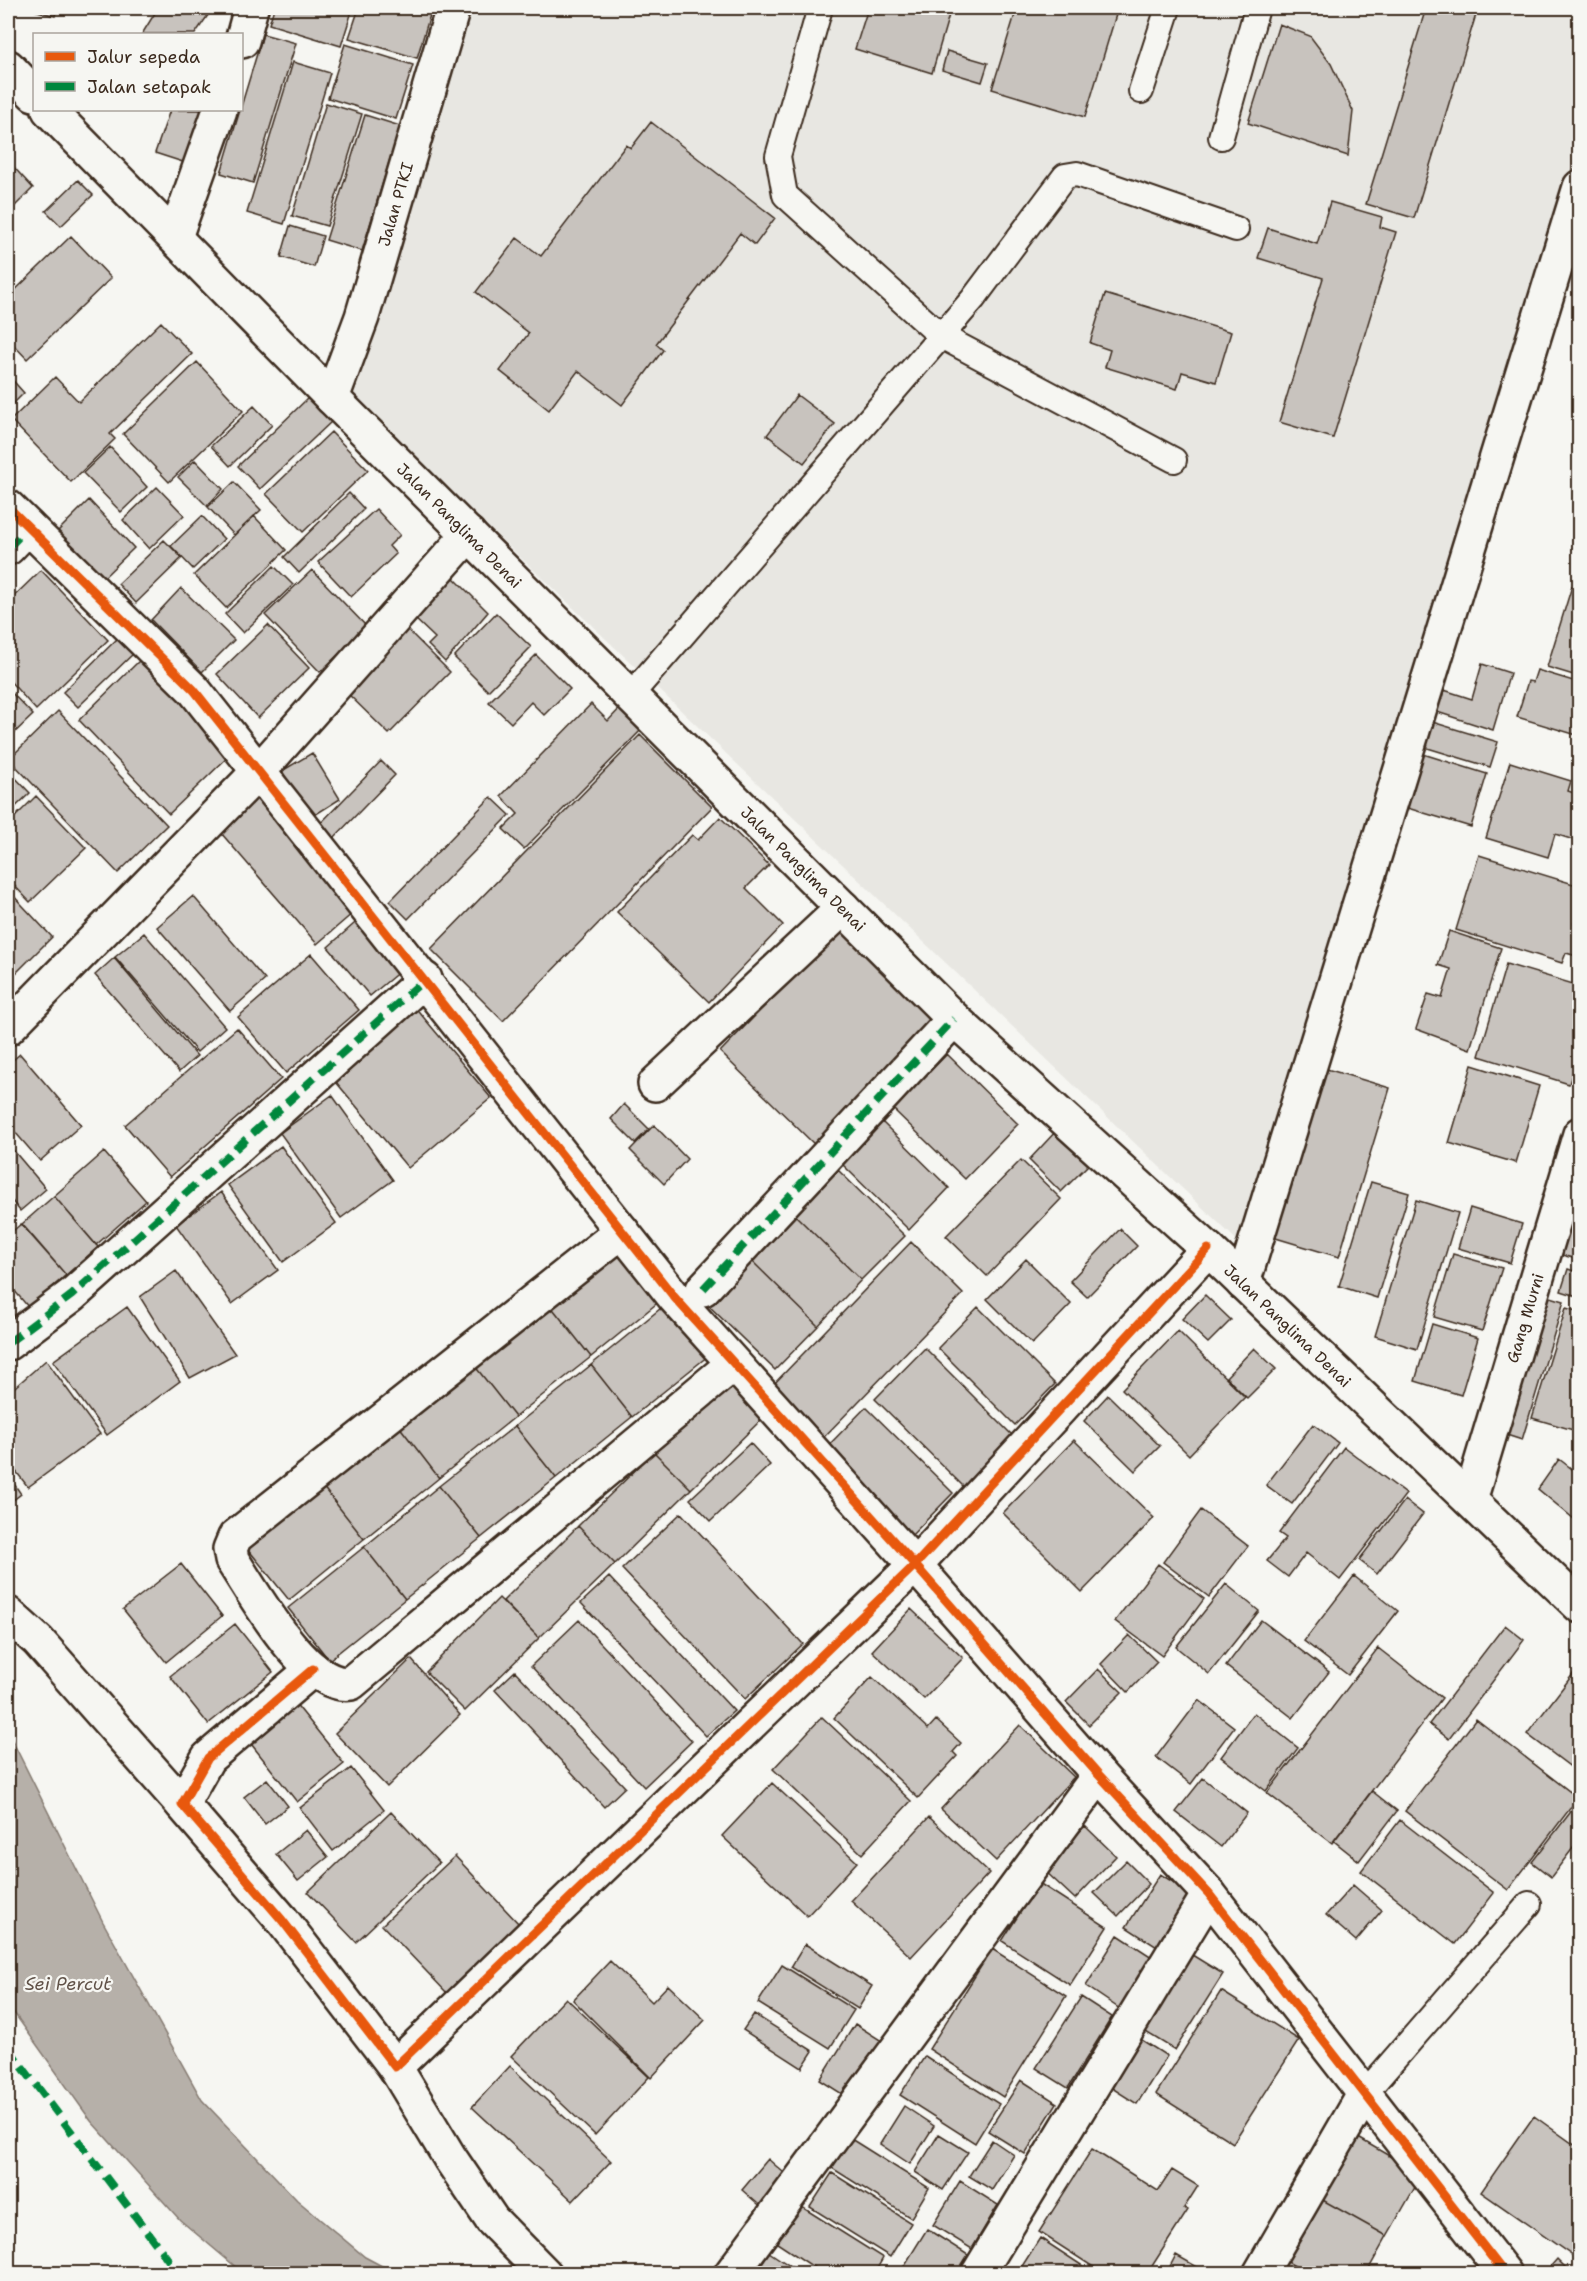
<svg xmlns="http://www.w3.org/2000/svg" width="1587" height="2281" font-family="'Shantell Sans',sans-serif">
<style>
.built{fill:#e8e7e2}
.water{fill:#b6b0a9;stroke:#857a71;stroke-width:1.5}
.building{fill:#c8c3be;stroke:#3b2a1e;stroke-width:1.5}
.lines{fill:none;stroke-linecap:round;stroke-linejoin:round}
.lane-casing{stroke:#3b2a1e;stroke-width:28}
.street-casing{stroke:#3b2a1e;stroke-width:38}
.primary-casing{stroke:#3b2a1e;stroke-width:38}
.lane{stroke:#f6f6f2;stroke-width:24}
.street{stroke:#f6f6f2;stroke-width:33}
.primary{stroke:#f6f6f2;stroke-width:33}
.quiet{stroke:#00873e;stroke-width:8;stroke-dasharray:15 8;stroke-linecap:butt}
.cycleway-casing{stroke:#f6f6f2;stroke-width:13}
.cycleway{stroke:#e8590c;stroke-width:9}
.labels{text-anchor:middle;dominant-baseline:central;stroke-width:4.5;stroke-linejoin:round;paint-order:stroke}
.street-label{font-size:16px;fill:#3b2a1e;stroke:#f6f6f2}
.water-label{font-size:18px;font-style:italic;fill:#605248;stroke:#f6f6f2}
</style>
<rect width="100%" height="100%" fill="#f6f6f2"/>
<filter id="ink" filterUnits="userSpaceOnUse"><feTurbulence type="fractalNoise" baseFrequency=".0167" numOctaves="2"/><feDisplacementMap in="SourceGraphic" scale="12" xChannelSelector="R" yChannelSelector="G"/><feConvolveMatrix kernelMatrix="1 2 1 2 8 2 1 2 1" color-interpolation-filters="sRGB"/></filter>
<g filter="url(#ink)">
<path class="built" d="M467,8h1112v140l-332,1102 -895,-853z"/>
<path class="water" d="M8,1732l95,190 99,178 95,100 68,57 30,16h-152l-63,-53 -89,-99 -79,-111 -4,-7z"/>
<path class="building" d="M27,8h30l-2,8z
M158,8h55l-18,26h-53z
M274,8h79l-12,38 -72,-22z
M359,8h73l-15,50 -68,-20z
M868,8h83l-19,65 -77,-24z
M1017,8h101l-33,109 -93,-28z
M1426,8h52l-64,210 -48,-14z
M1279,24l31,12 21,28 22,47 -5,45 -100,-33z
M263,34l33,9 -43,140 -32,-10z
M345,44l68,21 -17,54 -68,-21z
M947,51l41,12 -6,19 -40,-12z
M293,62l37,11 -46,151 -37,-11z
M326,103l36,11 -35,112 -35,-10z
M170,110h34l-18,53 -31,-10z
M365,115l35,11 -38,125 -36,-11z
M651,122l124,96 -20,27 -15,-12 -84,111 7,6 -41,55 -44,-34 -29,39 -49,-39 29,-38 -53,-41 41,-54 24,18 85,-111 5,3z
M8,161l25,27 -25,25z
M78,180l15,15 -32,31 -15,-15z
M1330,202l52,15 -2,10 16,5 -63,206 -54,-16 44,-144 -65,-20 10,-30 49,16z
M290,226l33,10 -9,31 -33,-10z
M71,236l40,42 -84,81 -19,-20v-42z
M1105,294l126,38 -15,50 -34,-10 -5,17 -72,-22 5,-17 -20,-7z
M161,322l31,32 -82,80 5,5 -44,43 -60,-62 44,-43 24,25z
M197,362l46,49 -74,71 -46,-48z
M8,375l16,18 -16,16z
M797,395l38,29 -31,39 -37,-28z
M308,398l23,24 -71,67 -22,-23z
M254,406l18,19 -42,41 -19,-20z
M331,432l37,38 -65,62 -37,-38z
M110,447l37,40 -26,25 -38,-39z
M195,460l28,29 -16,17 -29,-29z
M234,482l27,28 -27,25 -26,-28z
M157,487l27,28 -35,34 -26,-29z
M349,493l15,16 -65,64 -15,-16z
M89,500l45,48 -37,36 -45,-47z
M376,509l24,26 -11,11 7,8 -45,43 -33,-35z
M202,516l22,23 -31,30 -22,-23z
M254,516l32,34 -60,58 -32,-33z
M164,540l18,18 -46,45 -18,-19z
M274,566l19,19 -50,48 -18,-19z
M41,570l67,70 -72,70 -28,-31v-77z
M312,570l55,57 -47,45 -55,-57z
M451,575l37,37 -43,50 -17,-17 7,-7 -23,-22z
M1572,586l8,2v89l-33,-10z
M181,588l53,52 -32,32 -51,-52z
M496,613l35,34 -43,44 -34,-34z
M268,625l41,43 -51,50 -41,-44z
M404,626l46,46 -61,62 -46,-45z
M119,637l15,16 -56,54 -15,-15z
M536,655l34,34 -26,26 -13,-13 -20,21 -22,-21z
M140,660l91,94 -62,60 -90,-94z
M1482,664l28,9 -17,57 -59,-19 7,-22 31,10z
M1537,670l43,13v53l-63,-19 11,-36 5,1z
M8,689l25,26 -25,24z
M591,704l17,17 15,-16 22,21 -121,123 -21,-20 15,-15 -17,-18z
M58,711l109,114 -49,48 -109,-114z
M1429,721l69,21 -8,25 -69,-21z
M640,735l72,72 -209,214 -72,-72z
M312,753l28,46 -30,19 -28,-47z
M1420,753l67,21 -16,53 -67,-20z
M381,761l14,14 -64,66 -14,-14z
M1510,762l61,19 -3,10 12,4v47l-25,-8 -7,23 -62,-19z
M8,770l22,23 -22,21z
M257,789l103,118 -43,37 -102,-118z
M36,796l50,52 -56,54 -22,-23v-55z
M491,797l19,18 -102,104 -18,-18z
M720,817l49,48 -23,23 37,37 -74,77 -92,-90 75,-77 6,5z
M1479,855l101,31v21l-6,16 6,1v33l-14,-4 -4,10 -106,-33z
M8,890l44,47 -44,44z
M193,896l72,84 -35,31 -73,-84z
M363,916l43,50 -36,30 -42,-49z
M840,928l96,96 -120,122 -96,-94z
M1449,931l52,17 -31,101 -54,-20 12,-35 14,4 9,-29 -13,-4z
M144,933l81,94 -28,25 -82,-95z
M311,954l48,56 -73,63 -48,-56z
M114,958l83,98 -18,16 -84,-97z
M1506,964l74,22v64l-11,34 -90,-28z
M414,1006l77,92 -83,70 -77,-92z
M237,1028l44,51 -111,98 -45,-52z
M20,1054l61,71 -41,36 -32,-37v-60z
M947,1054l71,70 -53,55 -72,-70z
M1472,1065l67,21 -23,77 -67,-20z
M1320,1067l70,21 -51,169 -70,-21z
M332,1095l61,85 -52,38 -61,-85z
M624,1104l25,25 -14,14 -24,-24z
M882,1122l67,66 -40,42 -68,-67z
M654,1125l33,34 -23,25 -34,-34z
M1057,1130l33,33 -29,29 -32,-32z
M8,1144l38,45 -26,22 -12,-15z
M281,1146l55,77 -53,39 -55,-77z
M104,1152l42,49 -50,44 -42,-49z
M1021,1160l40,39 -74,77 -41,-40z
M838,1170l67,66 -44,44 -66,-65z
M1371,1182l38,11 -32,105 -38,-12z
M1580,1189v30l-9,-3z
M221,1192l57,78 -46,34 -56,-79z
M54,1196l44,51 -32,28 -44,-51z
M1416,1200l42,13 -41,136 -42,-13z
M1470,1208l52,16 -12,39 -52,-15z
M795,1215l66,65 -43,46 -67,-66z
M21,1224l45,51 -37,33 -21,-25v-48z
M1566,1227l14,4v29l-22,-6z
M1120,1229l17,17 -50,51 -17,-16z
M911,1242l52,52 -140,144 -52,-51z
M625,1244l41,52 -75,61 -41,-52z
M1453,1254l49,14 -20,63 -48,-14z
M1026,1259l45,45 -39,40 -45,-45z
M751,1260l67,66 -43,44 -68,-66z
M1568,1269l12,4v24l-19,-6z
M176,1271l59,83 -45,24 -50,-81z
M1534,1292l30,9 -42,139 -31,-10z
M1205,1295l26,25 -23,23 -26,-24z
M666,1304l42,52 -76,61 -41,-52z
M550,1305l41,52 -76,60 -41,-52z
M127,1307l53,74 -73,54 -54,-74z
M978,1307l77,77 -40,41 -77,-77z
M1566,1308l14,4v120l-48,-14z
M1432,1324l46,14 -17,57 -46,-14z
M1178,1331l67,66 -56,58 -67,-66z
M925,1348l88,88 -49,51 -89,-88z
M1254,1348l22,21 -29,29 -21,-21z
M46,1360l54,74 -72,53 -20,-26v-68z
M474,1365l41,52 -76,61 -40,-52z
M591,1365l41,52 -76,61 -41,-52z
M730,1377l36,38 -75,74 -37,-37z
M1108,1395l52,51 -25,25 -51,-50z
M866,1407l87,86 -42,43 -87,-86z
M1313,1424l25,19 -46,61 -26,-19z
M399,1426l40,52 -75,61 -41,-52z
M515,1426l41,52 -75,60 -42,-52z
M1074,1440l80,78 -72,74 -79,-79z
M750,1443l20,22 -59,56 -21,-22z
M1344,1447l62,47 -66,86 -34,-27 -18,24 -21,-16 19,-23 -7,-5z
M654,1452l37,37 -76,75 -37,-38z
M1559,1459l17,13 4,-5v57l-42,-35z
M8,1475l13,19 -13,10z
M439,1486l42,52 -76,61 -41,-52z
M323,1487l41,52 -75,61 -42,-52z
M1405,1500l18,14 -46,60 -18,-14z
M1201,1510l47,36 -39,51 -46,-35z
M681,1513l122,131 -58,55 -123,-130z
M578,1526l37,38 -76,74 -36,-37z
M364,1547l41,52 -76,61 -41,-52z
M181,1564l41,52 -56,46 -43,-53z
M1158,1564l46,35 -42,57 -47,-35z
M1354,1576l44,35 -50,64 -44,-34z
M609,1577l125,134 -28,25 -125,-133z
M1226,1584l33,27 -50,63 -33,-27z
M499,1598l40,40 -74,73 -39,-39z
M911,1609l52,49 -39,41 -52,-48z
M579,1620l113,121 -48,46 -113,-121z
M1261,1620l68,52 -36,46 -67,-52z
M235,1624l38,48 -65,52 -38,-48z
M1505,1625l19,15 -75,99 -20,-15z
M1129,1635l28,27 -29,30 -27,-28z
M1378,1648l64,50 -110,145 -65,-50z
M411,1659l49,56 -73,72 -52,-54z
M1580,1665v109l-53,-40z
M1098,1669l24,23 -33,33 -23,-23z
M515,1671l110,116 -21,20 -109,-117z
M872,1677l56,52 8,-9 25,23 -8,9 4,4 -39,42 -84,-80z
M1199,1700l35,27 -43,57 -35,-27z
M295,1703l49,61 -47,38 -49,-62z
M1254,1713l44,35 -32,43 -45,-34z
M822,1717l89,84 -49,53 -89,-85z
M1476,1719l102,79 -70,92 -103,-79z
M1020,1725l54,52 -78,84 -55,-52z
M351,1768l33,42 -51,41 -33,-43z
M1203,1778l44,35 -26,34 -45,-35z
M267,1779l21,27 -23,18 -21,-27z
M772,1783l85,79 -50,54 -85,-80z
M1372,1791l25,20 -38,50 -25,-20z
M1580,1800v39l-29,38 -19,-15z
M391,1812l48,51 -83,79 -48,-50z
M929,1817l60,56 -78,84 -60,-56z
M1400,1820l94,73 -39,51 -94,-73z
M1085,1826l31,30 -41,43 -31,-29z
M306,1830l22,27 -30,24 -22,-27z
M455,1856l64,68 -72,69 -65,-68z
M1126,1861l23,23 -31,32 -24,-23z
M1160,1874l31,19 -34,54 -31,-20z
M1039,1883l68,44 -37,58 -68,-44z
M1353,1885l29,25 -26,31 -30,-26z
M1118,1935l34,22 -32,52 -34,-23z
M805,1944l67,42 -14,23 -67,-42z
M992,1949l74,47 -63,101 -74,-48z
M1184,1950l39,24 -48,76 -39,-24z
M610,1961l42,41 16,-17 37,35 -54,58 -78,-78z
M782,1965l72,45 -24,38 -72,-45z
M1221,1991l78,49 -66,103 -77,-49z
M1081,1997l31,20 -44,71 -32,-20z
M566,1998l83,79 -54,58 -84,-79z
M754,2014l59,37 -11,17 -59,-38z
M855,2024l30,19 -35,56 -30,-19z
M1134,2035l33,21 -30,48 -33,-21z
M925,2056l74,48 -24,39 -75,-48z
M510,2066l101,95 -38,40 -101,-94z
M1021,2080l36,23 -32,51 -37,-23z
M904,2106l30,20 -24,38 -30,-20z
M1534,2116l46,33v112l-99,-69z
M939,2134l29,18 -25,38 -28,-18z
M1355,2136l67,39 -35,61 -68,-38z
M851,2139l78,49 -18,30 -79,-50z
M992,2140l22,15 -22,35 -23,-14z
M1092,2149l66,42 14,-21 26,16 -14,22 4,2 -41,64h-43l-65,-42z
M768,2159l23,20 -26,31 -23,-20z
M832,2173l79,50 -21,34 -80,-50z
M960,2181l38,24 -26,44 -39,-24z
M1319,2198l68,38 -21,38h-57l-25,-14z
M797,2204l86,54 -9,16h-50l-50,-33z
M927,2229l41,26 -12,19h-51l-4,-3z
M1040,2238l55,36h-78z
M769,2252l33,22h-47z
M1176,2255l25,14 -2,5h-33z
M1557,2259l15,15h-28z
M1284,2260l25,14h-32z"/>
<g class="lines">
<defs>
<path id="lane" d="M820,8l-42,148 7,39 156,141 233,124
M1141,91l27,-83
M1221,137l36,-129
M630,696l343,-397 92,-123 12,-2 159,55
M1365,2093l164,-189"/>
<g id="street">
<path d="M242,41l9,-33"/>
<path d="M175,237l45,-127"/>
<path id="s1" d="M332,398l30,-81 91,-309"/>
<path d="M8,507l186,183 481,608 240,267 184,210 110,119 296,380"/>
<path d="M8,548l20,-21"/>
<path d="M8,1028l251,-257 210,-237"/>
<path d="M655,1084l188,-176"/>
<path d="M622,1231l-387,306 -5,12 2,11c22,33 75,131 119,123l382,-319"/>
<path d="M1243,1283l337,-1096"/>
<path d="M703,1289l251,-270"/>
<path d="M8,1343l64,-48 353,-316"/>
<path id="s2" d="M1470,1500l110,-366"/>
<path d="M8,1614l30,27 144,163"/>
<path d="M313,1669l-105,89 -26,46 100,116 113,147 520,-502 293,-316"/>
<path d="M395,2067l55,91 42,62 53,54"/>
<path d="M731,2274l368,-499"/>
<path d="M978,2274l231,-380"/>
<path d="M1260,2274l105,-181"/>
</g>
<g id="primary">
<path d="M8,67l26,27"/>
<path id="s3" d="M49,110l283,288 622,621 254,230 372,357"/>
</g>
</defs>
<use href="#lane" class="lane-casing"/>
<use href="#street" class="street-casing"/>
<use href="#primary" class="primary-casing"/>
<use href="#lane" class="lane"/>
<use href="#street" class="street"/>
<use href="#primary" class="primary"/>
<path class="quiet" d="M8,548l20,-21
M703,1289l251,-270
M8,1343l64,-48 353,-316
M8,2048l171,226"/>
<defs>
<path id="cycleway" d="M8,507l186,183 481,608 240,267 184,210 110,119 296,380
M313,1669l-105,89 -26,46 100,116 113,147 520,-502 293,-316"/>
</defs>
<use href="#cycleway" class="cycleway-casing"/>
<use href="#cycleway" class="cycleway"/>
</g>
</g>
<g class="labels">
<g class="street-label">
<text stroke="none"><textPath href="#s1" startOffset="204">Jalan PTKI</textPath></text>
<text stroke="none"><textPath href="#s3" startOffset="584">Jalan Panglima Denai</textPath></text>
<text stroke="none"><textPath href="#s3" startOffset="1070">Jalan Panglima Denai</textPath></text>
<text stroke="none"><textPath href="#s2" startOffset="190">Gang Murni</textPath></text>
<text stroke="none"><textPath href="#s3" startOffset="1736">Jalan Panglima Denai</textPath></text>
</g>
<g class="water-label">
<text x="68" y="1984">Sei Percut</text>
</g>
</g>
<rect width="1587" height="2281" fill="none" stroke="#f6f6f2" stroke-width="30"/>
<rect x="15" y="15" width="1557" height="2251" fill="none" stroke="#3b2a1e" stroke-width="2" filter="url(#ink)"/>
<rect x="33" y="33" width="210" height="78" fill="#f6f6f2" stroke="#aba49d" stroke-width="1.5"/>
<rect x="45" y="52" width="30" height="9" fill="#e8590c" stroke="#aba49d" stroke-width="1.5"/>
<text x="87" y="63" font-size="18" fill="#3b2a1e">Jalur sepeda</text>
<rect x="45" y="82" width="30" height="9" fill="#00873e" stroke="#aba49d" stroke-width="1.5"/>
<text x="87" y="93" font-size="18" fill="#3b2a1e">Jalan setapak</text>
</svg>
